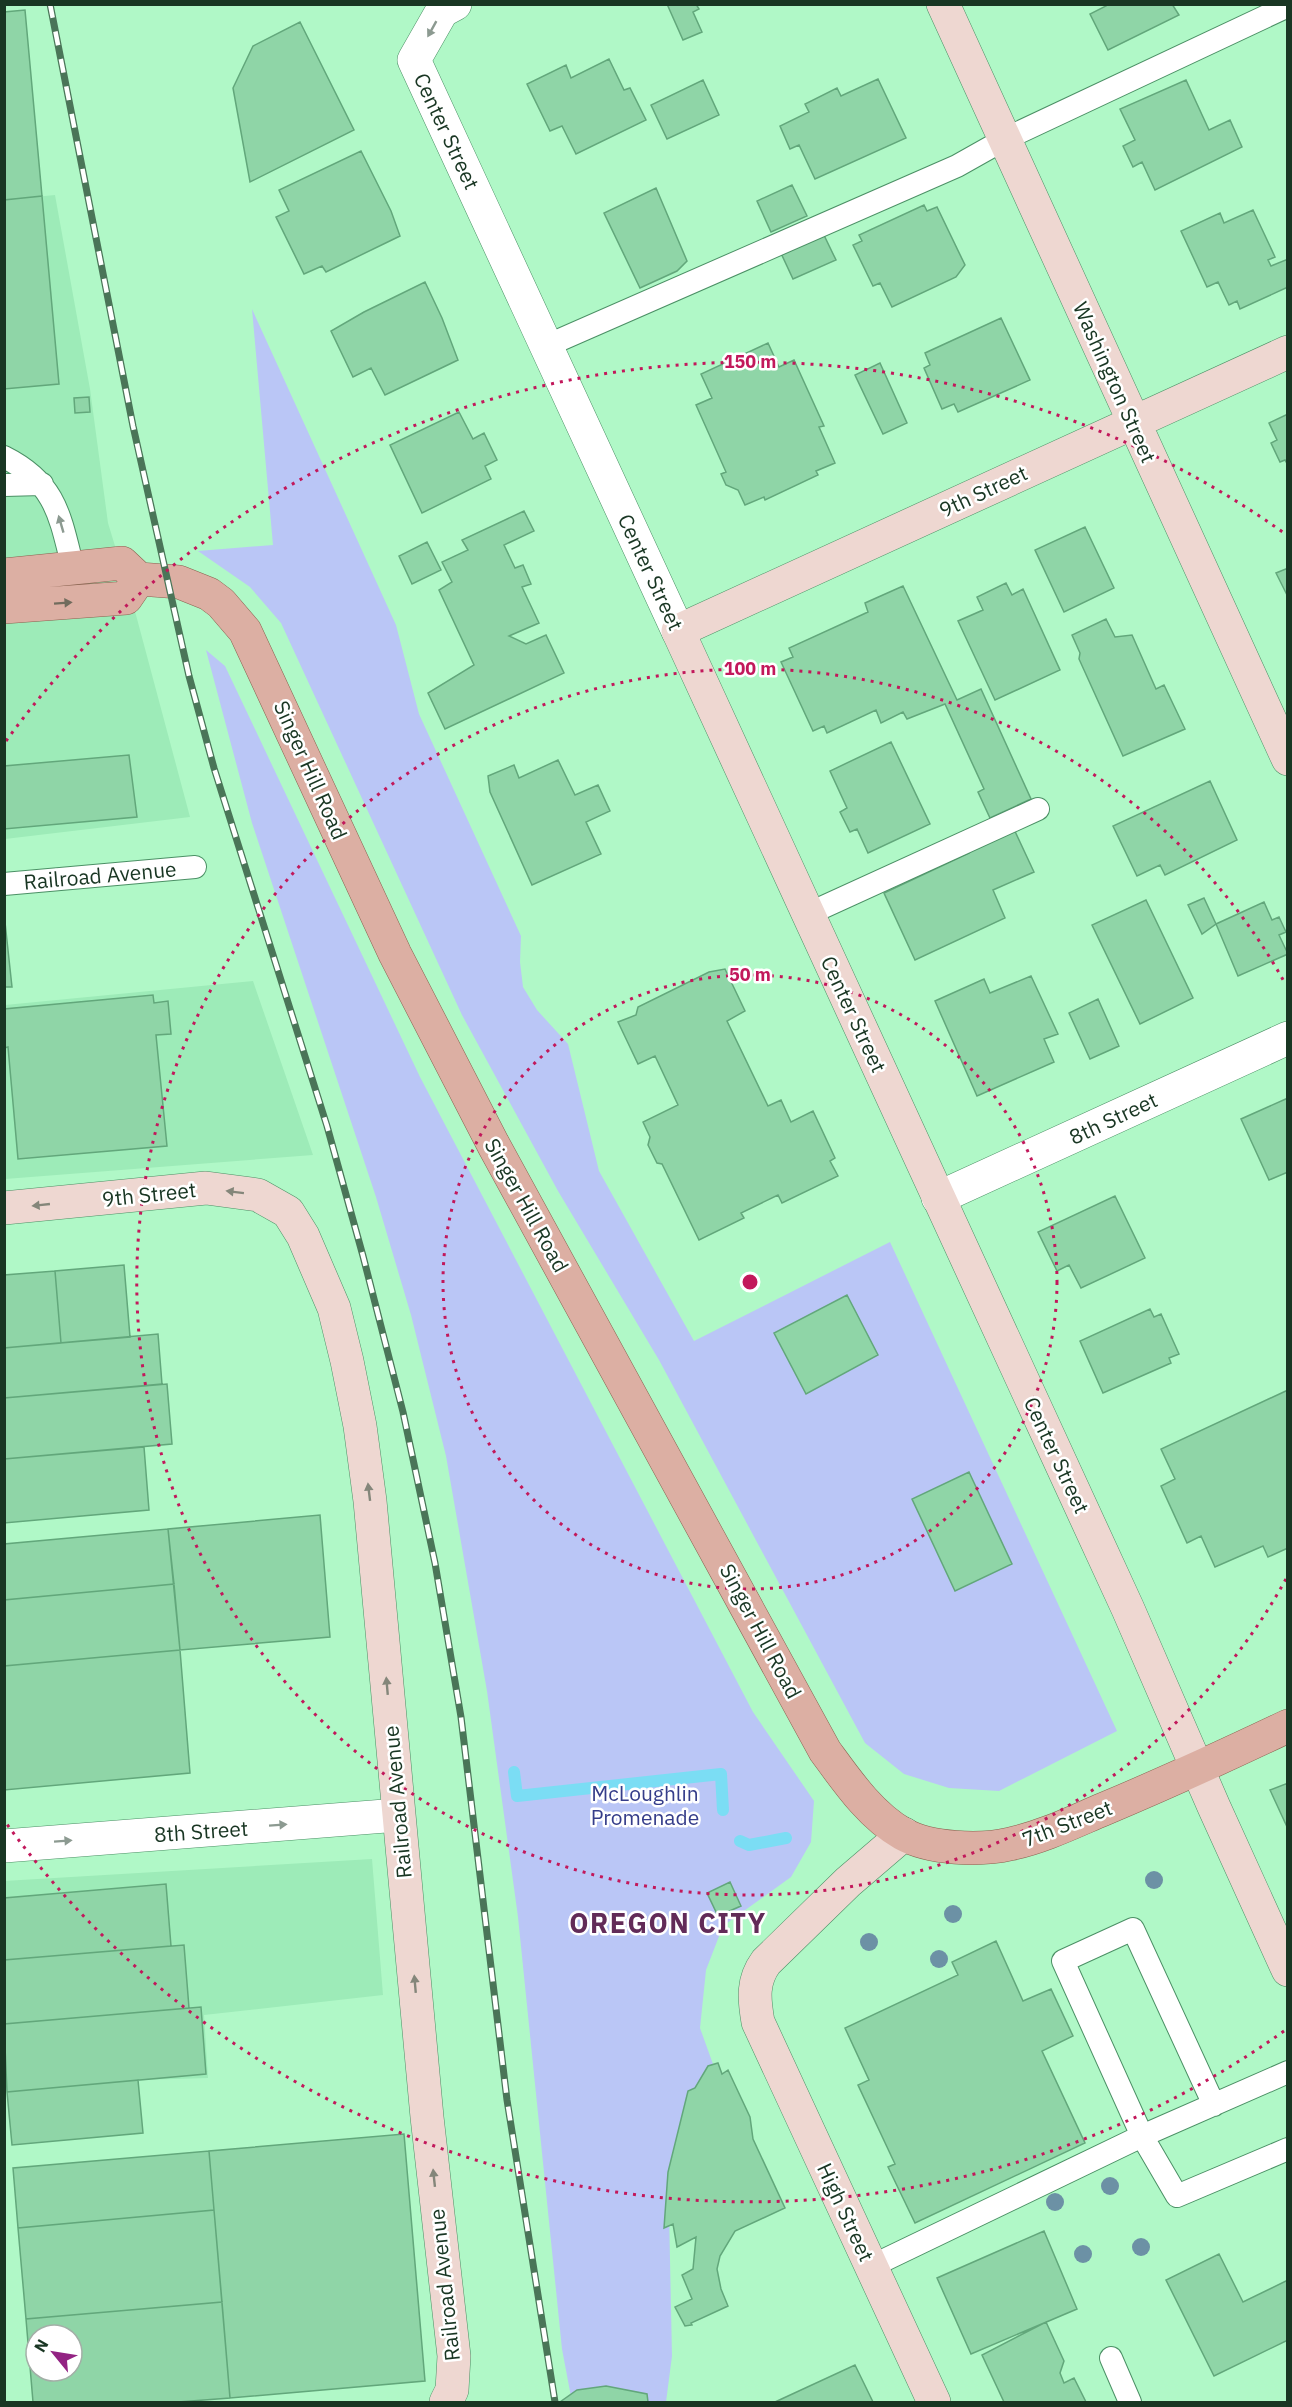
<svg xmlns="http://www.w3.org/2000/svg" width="1292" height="2407" font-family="'IBM Plex Sans',sans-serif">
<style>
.built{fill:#9debb8}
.green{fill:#bac6f6}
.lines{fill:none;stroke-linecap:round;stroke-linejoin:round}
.stream{stroke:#7bddf4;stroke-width:12}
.building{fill:#8fd5a7;stroke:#62a77b;stroke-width:1.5;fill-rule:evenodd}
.lane-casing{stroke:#4b9065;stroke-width:24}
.street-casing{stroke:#4b9065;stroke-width:34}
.secondary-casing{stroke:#4b9065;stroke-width:34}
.primary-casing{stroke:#89624f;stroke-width:34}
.lane{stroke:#fff;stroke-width:22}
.street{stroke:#fff;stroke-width:33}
.secondary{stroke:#eed7d1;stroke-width:33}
.primary{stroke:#dcafa3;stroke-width:33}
.rail-casing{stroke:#4a7558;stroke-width:7}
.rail{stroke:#fff;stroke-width:4.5;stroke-dasharray:14;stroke-linecap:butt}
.tree{fill:#6c91a5}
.oneway{fill:#8c9a91}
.oneway2{fill:#716c5d}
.oneway3{fill:#84867a}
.ring{fill:none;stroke:#c2185b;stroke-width:3;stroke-dasharray:3 6}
.labels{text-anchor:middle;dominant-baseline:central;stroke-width:5;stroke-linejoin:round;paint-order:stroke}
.street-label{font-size:21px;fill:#193623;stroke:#fff}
.park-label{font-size:21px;fill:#353d8a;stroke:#fff}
.district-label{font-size:27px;font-weight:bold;letter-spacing:1.5px;fill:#622b58;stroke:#fff}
.centre{fill:#c2185b;stroke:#fff;stroke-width:3}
.ring-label{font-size:18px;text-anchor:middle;font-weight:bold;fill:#c2185b;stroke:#fff;stroke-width:5;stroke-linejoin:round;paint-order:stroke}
</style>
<rect width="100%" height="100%" fill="#b0f8c7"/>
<path class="built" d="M55,195l35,194 18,134 28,92 54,202 -185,22 -1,-639z
M253,981l60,174 -308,24v-174z
M372,1859l11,136 -179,20 4,63 -68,2 -135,11 -1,-210z"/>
<path class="green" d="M252,309l144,316 23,89 102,222 -1,26 3,25 14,23 31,34 31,127 95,170 196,-99 227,489 -118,60 -50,-3 -45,-14 -39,-31 -206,-383 -101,-169 -96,-176 -181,-392 -31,-36 -52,-36 75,-6z
M206,650l19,16 195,411 333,635 61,89 -3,41 -20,35 -68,49 -17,44 -6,58 18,50 -49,133 3,145 -6,46h-94l-10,-53 -44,-432 -31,-226 -41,-235 -35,-141 -35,-118 -124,-374z"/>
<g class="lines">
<path class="stream" d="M514,1772l3,24 204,-22 2,36
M740,1841l9,4 37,-7"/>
</g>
<path class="building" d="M667,4h29l3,5 -6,3 9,20 -19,8z
M1105,4h67l7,11 -71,35 -18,-36 16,-8z
M25,10l17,186 -38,4v-188z
M300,22l54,108 -104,52 -17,-94 20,-42z
M609,59l15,31 6,-2 16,32 -70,34 -14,-28 -12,5 -23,-47 39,-19 5,13z
M878,79l28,59 -91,41 -16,-34 -9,4 -10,-23 29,-14 -4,-8 32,-16 4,8z
M703,80l16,35 -52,24 -16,-34z
M1186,80l23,50 21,-10 12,27 -87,43 -13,-28 -9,5 -10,-21 12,-6 -15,-31z
M361,151l30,60 9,25 -74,36 -4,-6 -18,8 -28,-57 13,-6 -10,-21z
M792,185l15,31 -36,16 -14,-31z
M656,188l31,73 -10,10 -37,17 -36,-75z
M42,196l17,188 -55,5v-189z
M924,205l3,6 10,-4 28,58 -9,12 -64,30 -12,-24 -7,3 -20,-41 9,-4 -3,-6z
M1253,210l22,47 -7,3 3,6 17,-7v28l-48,22 -3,-8 -8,4 -11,-23 -11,5 -26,-56 39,-18 4,10z
M821,229l15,31 -43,19 -14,-30z
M425,282l17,36 16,42 -73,35 -14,-27 -18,9 -22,-46 33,-19z
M1001,318l29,62 -72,32 -4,-8 -12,5 -18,-41 6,-3 -5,-12z
M768,343l11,24 15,-7 30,66 -5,1 16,36 -19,8 2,4 -53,25 -1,-3 -19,8 -7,-15 -12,-5 -5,-11 5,-2 -30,-67 16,-7 -11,-24z
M880,363l27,60 -24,11 -28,-59z
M89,397l1,15 -15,1 -1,-15z
M459,412l14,27 11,-6 13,27 -12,6 6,13 -69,34 -32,-68z
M1288,414v51l-3,-5 -5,2 -9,-19 6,-3 -8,-17z
M524,511l10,20 -30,14 11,23 8,-3 8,19 -9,3 17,36 -30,13 17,8 20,-9 18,38 -119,56 -17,-36 46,-28 -35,-75 13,-8 -10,-20 26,-12 -6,-10z
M1085,527l29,61 -50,24 -29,-62z
M427,542l14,28 -29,14 -13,-28z
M1288,568v29l-12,-24z
M1006,583l6,12 11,-6 37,81 -65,30 -37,-79 25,-11 -6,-13z
M903,586l54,114 24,-11 50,110 -41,19 -12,-26 6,-3 -39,-85 -38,15 -4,-7 -22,11 -5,-13 -49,23 -3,-7 -11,5 -32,-69 12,-5 -4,-9 79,-36 -3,-9z
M1106,619l9,18 17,-2 24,54 8,-4 21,44 -62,27 -44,-97 1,-6 -8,-18z
M891,742l39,82 -62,29 -11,-24 -7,3 -10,-20 7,-4 -17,-37z
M129,755l8,62 -133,12v-63z
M558,760l17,35 23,-10 12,26 -24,11 15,32 -69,31 -42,-93 -2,-16 26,-11 5,13z
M1210,781l27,59 -72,35 -5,-10 -23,11 -24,-50z
M1013,827l21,45 -41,18 12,28 -90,42 -31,-67 85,-40 -2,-5z
M1204,898l12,26 -14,10 -14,-29z
M1146,900l47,98 -53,26 -48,-99z
M1264,902l8,18 7,-3 7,15 -7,3 9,19 -50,22 -22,-52z
M4,913l8,74h-8z
M725,969l20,42 -18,10 41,85 13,-6 10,22 22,-11 22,47 -5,3 8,15 -56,27 -4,-8 -37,18 3,5 -45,22 -37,-76 -5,-1 -9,-18 2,-8 -7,-15 35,-17 -23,-49 -17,8 -20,-42 18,-7 2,-8 71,-35z
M1031,976l27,58 -14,5 10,23 -77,34 -42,-95 49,-22 6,14z
M153,995l1,8 14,-2 3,33 -15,1 11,111 -149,13 -10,-112 -4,1v-39z
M1098,999l21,47 -29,13 -21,-46z
M1288,1098v74l-19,8 -28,-61z
M1115,1196l30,62 -64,30 -12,-23 -12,6 -19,-39z
M124,1265l6,72 -69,6 -6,-72z
M55,1271l6,72 -57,5v-73z
M847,1295l31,60 -72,39 -32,-61z
M1150,1309l4,8 7,-3 18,40 -10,4 2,5 -68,30 -23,-52z
M158,1334l4,50 -158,14v-50z
M167,1384l5,60 -168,15v-61z
M1288,1390v158l-20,9 -5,-11 -48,21 -14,-31 -14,7 -26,-57 14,-7 -14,-30z
M144,1447l5,63 -145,13v-64z
M969,1472l43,92 -57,27 -43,-92z
M320,1515l10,122 -150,13 -12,-121z
M168,1529l6,55 -170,16v-56z
M174,1584l6,66 -176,16v-66z
M180,1650l10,123 -186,17v-124z
M1288,1783v46l-18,-39z
M730,1882l11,24 -23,10 -11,-23z
M166,1884l5,62 -167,14v-62z
M996,1941l27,60 28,-12 22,47 -31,15 43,92 -170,80 -27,-56 7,-3 -37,-79 11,-5 -24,-52 113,-53 -6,-13z
M184,1945l5,63 -185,16v-64z
M201,2007l5,67 -199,18 -3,-68z
M718,2063l4,11 6,-4 22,47 3,22 32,69 -50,23 -15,25 -3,13 4,20 7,17 -37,17 1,2 -7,1 -10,-19 17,-8 -10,-24 11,-6 3,-32 -19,10 -4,-23 -9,4 4,-56 20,-81 7,-3 13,-22z
M138,2080l5,53 -131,12 -5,-53z
M404,2134l21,247 -195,17 -21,-247z
M209,2151l5,59 -196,18 -5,-60z
M214,2210l8,92 -196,17 -8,-91z
M1044,2231l33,78 -106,45 -34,-76z
M1219,2254l24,48 45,-22v60l-74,36 -48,-96z
M222,2302l8,96 -52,4h-145l-7,-83zM36,2335h36v36h-36z
M1046,2322l18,39 -4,12 4,10 10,-5 12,24h-82l-22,-47z
M855,2365l18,37h-98z
M606,2386l41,8 1,8h-88l17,-12z"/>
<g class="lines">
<defs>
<path id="lane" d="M546,346l411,-180 48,-27 283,-133
M4,457c52,26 56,59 69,111
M4,485l38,-1
M4,884l191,-17
M808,914l230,-105
M1214,2105l-81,-176 -70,32 79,175 35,60 111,-47
M872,2266l270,-130 146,-64
M1111,2358l19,44"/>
<path id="street" d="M455,4l-13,7 -28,49 264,571
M938,1198l350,-160
M4,1846l394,-31"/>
<path id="secondary" d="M943,4l345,755
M1288,352l-610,279 450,978 86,198 74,163
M4,1208l202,-20 52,7 30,17 15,24 31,72 13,53 13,65 10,75 57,616 27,239 -2,34 -6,12
M904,1834l-56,48 -82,80c-14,19 -12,37 -8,60l176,380"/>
<path id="primary" d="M4,575l118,-12 17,16 40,3 30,12 12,9 24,28 150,323 98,190 332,607c22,30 45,64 78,83 27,15 77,17 107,10 33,-7 63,-22 94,-35 62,-26 123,-54 184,-83
M4,607l122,-9 13,-19"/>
</defs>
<use href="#lane" class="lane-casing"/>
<use href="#street" class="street-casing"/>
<use href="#secondary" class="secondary-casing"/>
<use href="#primary" class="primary-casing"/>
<use href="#lane" class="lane"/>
<use href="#street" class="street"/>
<use href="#secondary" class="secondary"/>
<use href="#primary" class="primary"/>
<defs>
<path id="rail" d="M50,4l83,422 56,250 25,92 113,358 36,130 40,156 32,151 26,154 46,383 48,302"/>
</defs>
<use href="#rail" class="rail-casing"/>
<use href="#rail" class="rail"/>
</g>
<g class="tree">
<circle cx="1154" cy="1880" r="9"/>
<circle cx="953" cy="1914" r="9"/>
<circle cx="869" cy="1942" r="9"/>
<circle cx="939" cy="1959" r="9"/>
<circle cx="1110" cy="2186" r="9"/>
<circle cx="1055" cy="2202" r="9"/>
<circle cx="1141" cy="2247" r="9"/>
<circle cx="1083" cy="2254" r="9"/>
</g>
<defs><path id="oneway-solid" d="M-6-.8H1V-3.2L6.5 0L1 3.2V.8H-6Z" transform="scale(1.5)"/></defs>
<g class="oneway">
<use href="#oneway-solid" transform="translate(432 29) rotate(119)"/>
<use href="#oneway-solid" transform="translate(61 524) rotate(-106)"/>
<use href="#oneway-solid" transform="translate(278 1825) rotate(-4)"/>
<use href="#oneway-solid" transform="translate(63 1841) rotate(-4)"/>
</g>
<use class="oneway2" href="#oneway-solid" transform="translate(63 603) rotate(-4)"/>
<g class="oneway3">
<use href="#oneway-solid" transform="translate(235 1192) rotate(-173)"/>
<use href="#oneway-solid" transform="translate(41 1205) rotate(174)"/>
<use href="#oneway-solid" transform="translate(369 1492) rotate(-97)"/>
<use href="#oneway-solid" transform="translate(387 1686) rotate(-95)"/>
<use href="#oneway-solid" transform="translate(415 1984) rotate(-95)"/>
<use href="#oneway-solid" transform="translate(434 2178) rotate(-96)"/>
</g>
<g class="ring">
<circle cx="750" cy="1282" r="307"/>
<path d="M1286 1579A613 613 0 1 1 1286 985"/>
<path d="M1284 2031A920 920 0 0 1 6 1823M6 741A920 920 0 0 1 1284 533"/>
</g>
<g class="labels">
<g class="street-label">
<text transform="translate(447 131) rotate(65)">Center Street</text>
<text transform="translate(1115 382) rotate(66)">Washington Street</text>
<text transform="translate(983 491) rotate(-25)">9th Street</text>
<text transform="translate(651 572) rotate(65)">Center Street</text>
<text transform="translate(311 770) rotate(66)">Singer Hill Road</text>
<text transform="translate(100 875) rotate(-5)">Railroad Avenue</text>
<text transform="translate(854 1014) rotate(65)">Center Street</text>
<text transform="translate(1113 1118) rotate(-25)">8th Street</text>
<text transform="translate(149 1194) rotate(-6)">9th Street</text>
<text transform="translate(527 1205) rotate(61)">Singer Hill Road</text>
<text transform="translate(1057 1455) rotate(65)">Center Street</text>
<text transform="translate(761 1631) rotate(62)">Singer Hill Road</text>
<text transform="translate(397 1802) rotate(-95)">Railroad Avenue</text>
<text transform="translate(1067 1823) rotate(-21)">7th Street</text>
<text transform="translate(201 1831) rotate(-4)">8th Street</text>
<text transform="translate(846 2212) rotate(65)">High Street</text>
<text transform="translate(444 2285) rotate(-96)">Railroad Avenue</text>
</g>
<g class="park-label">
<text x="645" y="1793">McLoughlin<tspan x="645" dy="24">Promenade</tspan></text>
</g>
<g class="district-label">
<text x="668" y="1922">OREGON CITY</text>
</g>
</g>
<circle cx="750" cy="1282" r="9" class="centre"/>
<g class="ring-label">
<text x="750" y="368">150 m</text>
<text x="750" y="675">100 m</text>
<text x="750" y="981">50 m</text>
</g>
<rect width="1292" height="2407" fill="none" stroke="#193623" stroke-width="12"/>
<g transform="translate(54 2353) rotate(300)"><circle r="28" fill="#ffffff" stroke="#a3afa7" stroke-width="1.5"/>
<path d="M0-4.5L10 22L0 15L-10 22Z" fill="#932383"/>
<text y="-9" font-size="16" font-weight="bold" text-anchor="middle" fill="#193623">N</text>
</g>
</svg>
